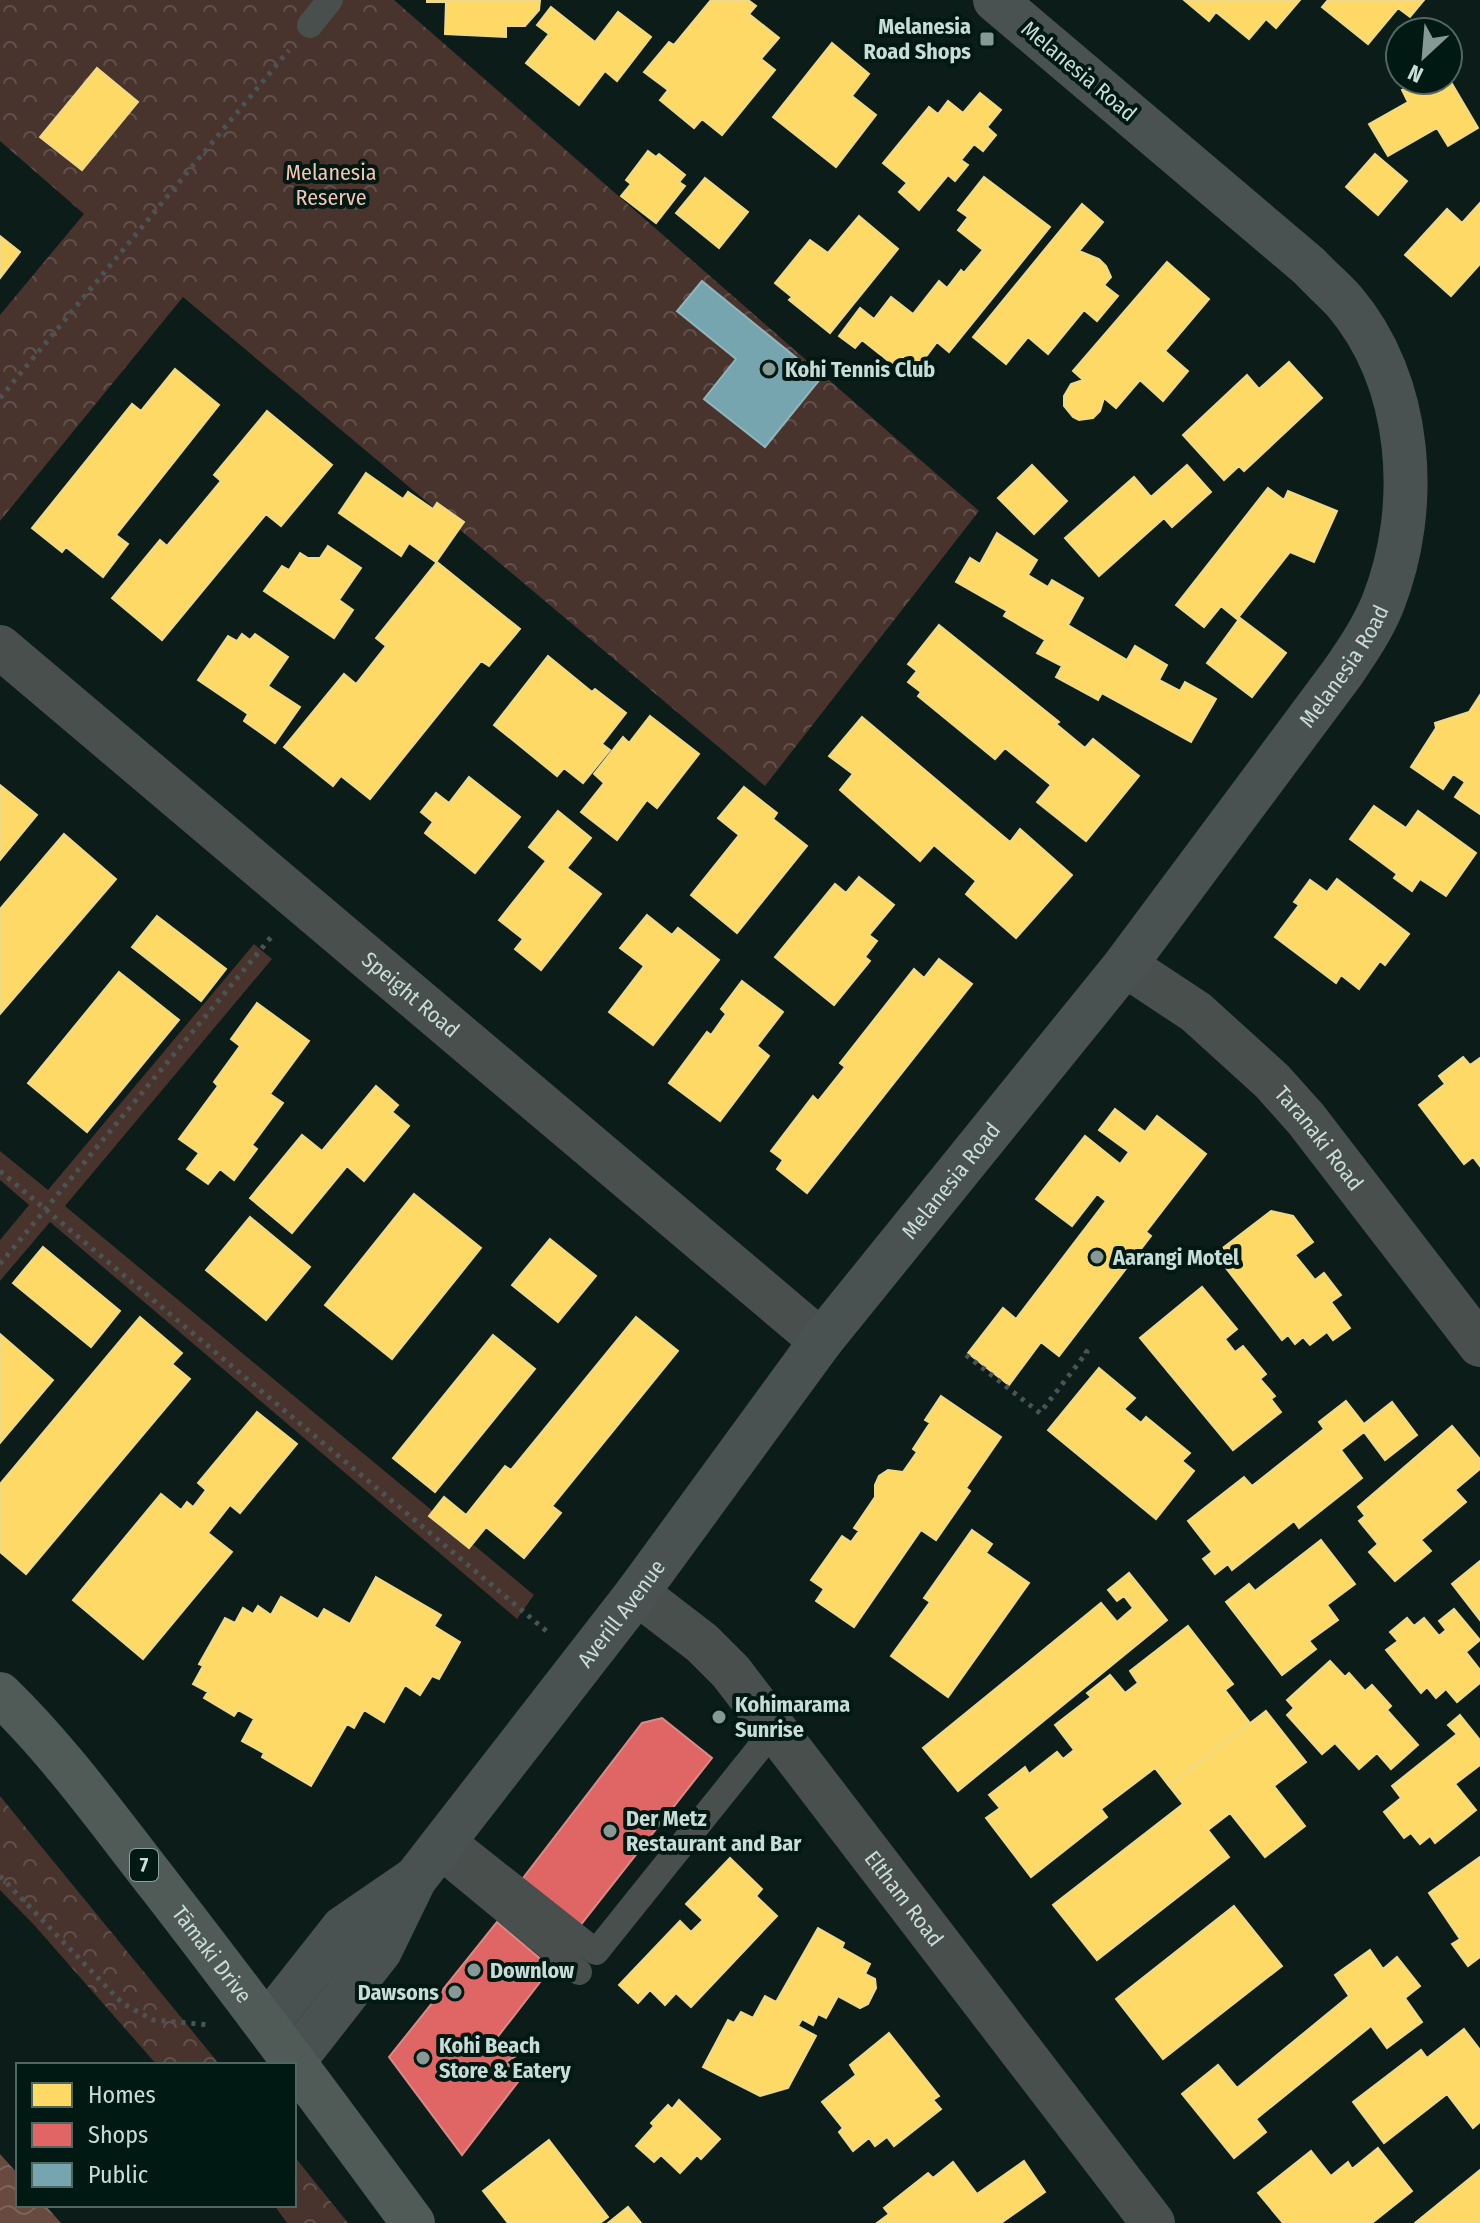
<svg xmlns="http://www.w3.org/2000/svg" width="1480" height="2223" font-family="'Fira Sans Condensed',sans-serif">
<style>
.green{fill:#48332d}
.park{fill:url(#park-crowns)}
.water{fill:url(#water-waves)}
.homes{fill:#ffd966;stroke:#eeda88;stroke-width:2}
.shops{fill:#e06666;stroke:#d98a88;stroke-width:2}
.public{fill:#76a5af;stroke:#8fb6bb;stroke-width:2}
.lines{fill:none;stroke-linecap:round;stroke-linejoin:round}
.path{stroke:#4c5453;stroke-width:5;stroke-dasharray:4 6;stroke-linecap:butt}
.lane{stroke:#484f4d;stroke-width:26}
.street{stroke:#484f4d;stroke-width:44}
.secondary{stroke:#495250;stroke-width:44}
.primary{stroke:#505a57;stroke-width:44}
.poi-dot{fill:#869994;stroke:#001913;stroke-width:3}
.labels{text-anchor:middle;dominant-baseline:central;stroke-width:8;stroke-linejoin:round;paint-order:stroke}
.shield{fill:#001913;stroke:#8ca29c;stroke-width:2}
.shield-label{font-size:20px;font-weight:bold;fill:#c8ddd7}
.poi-label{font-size:22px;font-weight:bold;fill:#c8ddd7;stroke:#001913;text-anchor:start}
.street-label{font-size:22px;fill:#c8ddd7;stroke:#001913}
.park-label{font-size:22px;fill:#f8c4b4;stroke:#001913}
</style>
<defs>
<pattern id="park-crowns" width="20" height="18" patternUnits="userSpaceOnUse" patternTransform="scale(2)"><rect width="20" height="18" fill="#48332d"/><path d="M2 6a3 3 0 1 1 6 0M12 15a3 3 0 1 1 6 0" fill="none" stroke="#61504b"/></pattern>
<pattern id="water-waves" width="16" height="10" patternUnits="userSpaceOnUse" patternTransform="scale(2)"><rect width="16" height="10" fill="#684a40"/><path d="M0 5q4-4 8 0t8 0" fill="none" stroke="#7c645b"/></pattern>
</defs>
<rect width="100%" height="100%" fill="#0b1c19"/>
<path class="green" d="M254,944l18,15 -207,247 469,389 -17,24 -467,-397 -50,59v-41l29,-35 -29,-25v-29l48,39z"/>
<path class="park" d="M0,0h394l585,511 -214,275 -582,-489 -183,224v-206l84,-101 -84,-73z
M0,1796l220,269h-63l-122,-139 -35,-36z
M294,2156l54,67h-61l-13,-18h20z"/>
<path class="water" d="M0,2154l18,20v31h27l16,18h-61z"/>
<path class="homes" d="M427,0h113l-1,10 -14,16h-19v11l-61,-3 1,-32h-19z
M711,0h37l8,6 -7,8 30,24 -18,21 14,11 -53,65 -20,-16 -8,9 -34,-28 8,-10 -24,-18 25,-30 5,3z
M1184,0h116l-24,28 -10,-9 -17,20 -33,-27 -7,9z
M1328,0h96l-14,17 -12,-9 -30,36 -46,-37z
M551,7l44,35 23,-30 33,25 -34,44 -12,-10 -26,34 -53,-42 23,-29 -12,-9z
M832,43l37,31 -17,22 24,19 -40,52 -63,-50z
M97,68l41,34 -56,68 -42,-33z
M1448,77l30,51 -30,18 -11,-18 -49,28 -19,-32 39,-22 -6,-12 18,-10h28z
M980,93l21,17 -14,17 9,8 -13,16 -9,-7 -13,16 7,5 -13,16 -7,-6 -29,35 -20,-18 8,-9 -24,-20 46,-56 9,7 10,-13 15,12z
M648,151l8,6 3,-3 26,21 -6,7 6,4 -29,37 -35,-27 10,-12 -5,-4z
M1375,154l32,27 -29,34 -32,-28z
M984,177l66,50 -101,125 -12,-10 -27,36 -48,-38 -7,8 -16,-12 21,-28 14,11 17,-22 22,17 26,-33 8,7 14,-18 3,3 19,-23 -25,-20 10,-13 -10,-7z
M705,178l43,34 -29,36 -43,-35z
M1480,203v61l-29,32 -46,-41 42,-46 15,14z
M1082,204l21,18 -24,29 20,8 7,7 5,11 -7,8 14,11 -21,25 -13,-11 -36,44 -20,-17 -22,27 -33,-27z
M859,216l39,33 -68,84 -41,-33 3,-3 -17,-14 35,-43 18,13z
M0,236l20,16 -20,26z
M1167,262l42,37 -44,52 23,20 -25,30 -23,-21 -24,28 -12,-10 -4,13 -7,7 -14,2 -6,-3 -9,-11v-10l7,-12 12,-4 -10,-9z
M1289,362l33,36 -78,73 -5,-5 -15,14 -41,-45 64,-60 12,14z
M175,369l44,36 -103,130 12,9 -25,33 -37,-30 -4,5 -30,-24 100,-124 9,7z
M267,411l65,54 -51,61 -15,-12 -104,126 -50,-42 48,-58 7,6 54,-65 -7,-6z
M1032,465l35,36 -33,33 -36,-36z
M1187,465l24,27 -39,35 -8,-9 -65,58 -34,-38 69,-61 17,20z
M366,473l37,26 5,-7 25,17 4,-6 27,19 -28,40 -27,-19 -8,13 -62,-43z
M1268,488l16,12 4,-9 49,20 -23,51 -24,-10 -53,67 -16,-13 -17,21 -28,-22z
M997,533l40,27 -9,15 20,12 4,-7 31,18 -15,27 59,35 8,-14 32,19 -8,15 21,11 5,-9 31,17 -25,43 -89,-49 -4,7 -42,-23 6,-11 -25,-13 8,-13 -41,-24 3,-5 -51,-29 14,-24 10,6z
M328,546l33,22 -22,32 14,10 -19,28 -70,-47 18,-25 7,4 11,-17 8,5h12z
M437,562l83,67 -31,37 -8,-5 -111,138 -29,-23 -8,10 -49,-39 60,-73 12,10 30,-38 -10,-8z
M1240,618l46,35 -34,44 -45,-34z
M939,625l120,97 -3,2 29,24 8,-9 46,37 -53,65 -49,-39 14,-17 -46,-37 -10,11 -77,-63 3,-4 -13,-10 9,-11 -9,-7z
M242,634l8,6 5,-6 33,23 -20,29 32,21 -25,36 -31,-22 4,-7 -50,-34 30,-44 9,5z
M548,656l44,36 3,-3 31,24 -24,31 8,6 -27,33 -19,-15 -7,8 -63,-51z
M1480,695v119l-25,-17 10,-15 -12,-8 -10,15 -32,-22 25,-39 -1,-5 34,-11z
M650,716l49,38 -42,54 -10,-8 -30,40 -36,-28 23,-29 -10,-9 29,-37 6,6z
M862,717l148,125 10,-13 52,46 -56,63 -50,-44 10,-13 -42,-36 -14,16 -80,-71 13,-16 -24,-18z
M469,777l51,40 -45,56 -50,-40 8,-11 -12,-10 15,-19 13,10z
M0,785l37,30 -37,45z
M744,787l33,26 -4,6 34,27 -70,87 -46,-38 48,-60 -21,-17z
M1374,806l32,22 12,-17 58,42 -30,43 -26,-17 -8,12 -18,-13 3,-4 -47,-35z
M558,811l33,27 -24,30 34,26 -60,76 -26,-21 8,-10 -24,-19 47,-59 -17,-14z
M64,834l52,45 -116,135v-105z
M859,877l35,28 -25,30 8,6 -12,16 5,4 -36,44 -59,-48 60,-73 11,9z
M1337,879l72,55 -24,31 -5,-4 -21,28 -18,-14 -5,8 -61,-46 24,-32 -5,-3 16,-22 17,12z
M647,915l25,20 6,-7 41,32 -66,85 -44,-33 35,-46 -24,-18z
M157,916l69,53 -25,32 -69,-54z
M939,959l33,25 -165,209 -30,-24 6,-9 -12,-9 42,-55 5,5 27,-34 -5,-4 74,-94 10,9z
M119,972l60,48 -92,112 -59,-49z
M742,981l41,31 -26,34 12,10 -49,65 -51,-38 38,-51 4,3 15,-21 -5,-5z
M257,1003l52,38 -39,53 13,9 -31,42 5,4 -23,31 -14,-11 -12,15 -21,-15 12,-16 -20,-14 39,-53 -4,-4 26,-36 -9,-7z
M1463,1057l7,8 10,-7v108l-7,-9 -9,7 -45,-59 26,-21 -6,-8z
M376,1086l22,19 -6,7 17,14 -45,55 -17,-15 -55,67 -42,-35 52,-63 20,16z
M1115,1109l30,23 12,-16 49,38 -60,78 5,4 -92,120 -18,-14 -32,43 -41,-32 35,-45 13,11 90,-118 -9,-7 -25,32 -36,-27 49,-63 35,28 9,-12 -30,-22z
M414,1194l67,54 -89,111 -67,-54z
M1271,1211l22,5 20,26 -18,13 20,25 9,-7 17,22 -10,7 19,26 -17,12 -6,-8 -17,13 -7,-8 -8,7 -7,-9 -6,5 -67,-86z
M250,1217l60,50 -44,53 -60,-50z
M550,1239l46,37 -38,46 -46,-37z
M43,1247l77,64 -29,36 -78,-64z
M1202,1287l35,42 -12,10 10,13 8,-6 23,28 -6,5 15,17 -4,3 10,13 -48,38 -93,-112z
M140,1317l42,36 -10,11 18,15 -164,195 -26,-22v-68z
M636,1317l42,34 -126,155 9,7 -37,45 -38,-31 -17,21 -40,-32 15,-19 22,18 39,-49 6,4z
M0,1334l53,46 -53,63z
M493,1335l42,34 -100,123 -42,-34z
M1099,1368l36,30 -11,11 17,14 5,-6 44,36 -8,8 12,10 -38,48 -108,-89z
M941,1396l60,41 -35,51 4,3 -34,49 -15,-10 -67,97 -38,-26 8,-12 -13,-9 31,-44 9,6 8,-11 -5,-3 21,-31v-12l4,-9 9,-6 15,2 14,-20 -4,-3 17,-26 -5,-3z
M1346,1401l18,23 28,-22 25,33 -32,25 -21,-28 -23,18 21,28 -63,50 -5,-7 -62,49 -4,-6 -13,10 -12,-15 9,-7 -24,-31 56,-44 8,9 72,-57 -5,-7z
M257,1412l40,32 -57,69 -10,-8 -22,28 24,19 -89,107 -70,-59 88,-106 20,16 6,-8 6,5 13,-17 -8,-7z
M1452,1426l28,33v10l-25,21 11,12 -45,38 10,11 -36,30 -26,-29 9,-8 -19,-23 6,-5 -7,-9z
M972,1530l20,14 -6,9 43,30 -81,114 -57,-41 39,-54 -6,-4z
M1321,1540l34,44 -28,21 11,15 -29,21 7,8 -34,26 -56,-73 23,-18 6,7z
M1480,1561v59l-28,-36z
M1129,1573l38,47 -209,171 -35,-43 178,-145 16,19 16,-14 -9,-12 -7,5 -9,-11z
M376,1577l65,38 -7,11 26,16 -21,37 -7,-3 -12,19 -15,-10 -21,37 -20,-12 -10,18 -7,-4 -36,62 -49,-29 2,-4 -22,-12 12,-22 -16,-9 -4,6 -30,-18 4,-6 -15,-8 10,-18 -4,-2 26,-46 10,5 8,-15 10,6 5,-8 13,9 10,-18 37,22 6,-10 26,15z
M1454,1609l26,31 -14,12 14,18v13l-23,19 -11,-13 -10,9 -9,-11 -6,6 -35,-43 12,-9 -8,-9 17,-14 7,8 10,-8 15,18 7,-6 -7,-9z
M1188,1626l45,58 -8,6 25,33 -81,63 -14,-18 -54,41 6,8 -76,60 -45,-59 14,-10 -11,-13 36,-28 4,7 28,-22 6,7 11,-9 -19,-25 36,-28 -4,-4 23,-18 15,18 13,-10 -8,-12z
M1330,1661l15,16 4,-4 16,18 7,-6 19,21 -4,4 31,35 -27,24 -14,-16 -18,16 -24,-26 -13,11 -35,-39 7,-7 -7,-8z
M1266,1711l40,51 -32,24 31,40 -40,31 -35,-44 -22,17 21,27 -132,103 -44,-55 130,-101 -14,-18z
M1460,1715l20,25v25l-25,19 21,26 -41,33 -5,-7 -10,8 -9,-11 -7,5 -20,-26 17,-14 -9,-12 65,-52 -9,-9z
M1480,1857v100l-12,9 -16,-22 8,-5 -31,-46z
M730,1858l32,31 -6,7 21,20 -86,91 -15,-14 -11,12 -15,-15 -12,13 -19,-18 61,-64 11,11 12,-12 -17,-16z
M1234,1906l48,60 -119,93 -47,-60z
M818,1928l26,15 -2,5 28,16 -5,10 10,5 1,9 -8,16 -8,4 -22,-12 -12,22 -8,-4 -5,11 -11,-6 -4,7 18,10 -28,52 -28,8 -57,-29 25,-47 6,3 7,-11 12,6 12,-22 11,6z
M1370,1950l13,19 14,-12 23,29 -15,12 17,24 -35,26 -16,-22 -115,93 10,13 -32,26 -52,-64 36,-29 19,23 112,-92 -14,-21z
M1464,2029l16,21v72l-7,6 -26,-34 -63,49 -31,-41 68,-52 6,8z
M889,2033l50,63 -6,4 8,9 -47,37 -7,-9 -12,9 -6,-8 -16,13 -14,-19 4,-4 -21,-26 34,-27 -6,-10z
M679,2100l41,39 -19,20 -4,-4 -17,18 -19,-18 -7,7 -18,-16 18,-20 -3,-3 17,-18 4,4z
M549,2140l59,77 -8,6h-92l-25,-32z
M1378,2148l34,43 -40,32h-89l-25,-30 53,-42 20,25 17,-14 4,7z
M1024,2161l21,31 -44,31h-124l12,-9 -5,-6 44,-35 5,5 20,-16 24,32z
M1480,2170v53h-65z
M628,2207l13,16h-33z"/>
<path class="shops" d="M662,1718l50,40 -133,169 -59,-45 122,-159z
M497,1922l54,46 -55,71 20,17 -10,6 15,16 -59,77 -73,-98z"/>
<path class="public" d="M702,281l119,97 -56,69 -61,-48 32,-40 -59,-48z"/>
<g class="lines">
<path class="path" d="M0,398l289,-348
M0,1171l550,463
M0,1264l272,-328
M966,1355l74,58 47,-61 -7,-5
M0,1876l122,127 31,17 57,5"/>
<path class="lane" d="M310,25l20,-25
M448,1835l148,117 178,-222
M435,1853l144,119"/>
<g class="street">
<path id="s1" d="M0,647l821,694"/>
<path id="s2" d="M1125,965l71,47 76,69 34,38 174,226"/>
<path id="s3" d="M637,1593l65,50 29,29 422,551"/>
</g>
<g class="secondary">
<path d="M267,2024l76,-96 70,-48"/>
<path id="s4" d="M294,2061l86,-110 35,-72 222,-286 184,-252 304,-376 218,-293c15,-22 30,-44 40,-69 38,-96 30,-221 -39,-302 -11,-12 -24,-23 -35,-35l-314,-266"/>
</g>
<path class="primary" id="s5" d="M0,1694c60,58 109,127 160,192 86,111 170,224 253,337"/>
</g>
<g class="poi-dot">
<rect x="979" y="31" width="16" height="16" rx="4"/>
<circle cx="769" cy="369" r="8"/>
<circle cx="1097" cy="1257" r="8"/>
<circle cx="719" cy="1717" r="8"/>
<circle cx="610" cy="1831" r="8"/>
<circle cx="474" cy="1970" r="8"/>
<circle cx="455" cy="1992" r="8"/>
<circle cx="423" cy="2058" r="8"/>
</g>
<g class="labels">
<rect class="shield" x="130" y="1849" width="28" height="32" rx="6"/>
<g class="shield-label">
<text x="144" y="1865">7</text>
</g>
<g class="poi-label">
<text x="971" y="26" text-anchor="end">Melanesia<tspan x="971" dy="25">Road Shops</tspan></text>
<text x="785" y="369">Kohi Tennis Club</text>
<text x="1113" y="1257">Aarangi Motel</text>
<text x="735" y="1704">Kohimarama<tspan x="735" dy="25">Sunrise</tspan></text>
<text x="626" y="1818">Der Metz<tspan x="626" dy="25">Restaurant and Bar</tspan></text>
<text x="490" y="1970">Downlow</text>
<text x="439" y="1992" text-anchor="end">Dawsons</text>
<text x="439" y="2045">Kohi Beach<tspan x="439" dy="25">Store &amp; Eatery</tspan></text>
</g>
<g class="street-label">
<text transform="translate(1079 71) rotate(40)">Melanesia Road</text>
<text stroke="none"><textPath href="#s4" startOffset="1748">Melanesia Road</textPath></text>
<text stroke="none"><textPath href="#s1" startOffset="538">Speight Road</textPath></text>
<text stroke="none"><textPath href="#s2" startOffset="262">Taranaki Road</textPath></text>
<text stroke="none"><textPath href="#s4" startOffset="1100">Melanesia Road</textPath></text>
<text stroke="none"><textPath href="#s4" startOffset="556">Averill Avenue</textPath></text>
<text stroke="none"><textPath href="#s3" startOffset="408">Eltham Road</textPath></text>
<text stroke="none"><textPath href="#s5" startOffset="336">Tāmaki Drive</textPath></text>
</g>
<g class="park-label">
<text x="331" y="172">Melanesia<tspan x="331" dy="25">Reserve</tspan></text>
</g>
</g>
<rect x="16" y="2063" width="280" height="144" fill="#001913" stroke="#506761" stroke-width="2"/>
<rect x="32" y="2083" width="40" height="24" fill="#ffd966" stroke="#506761" stroke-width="2"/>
<text x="88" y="2103" font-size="24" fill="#c8ddd7">Homes</text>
<rect x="32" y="2123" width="40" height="24" fill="#e06666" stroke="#506761" stroke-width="2"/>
<text x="88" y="2143" font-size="24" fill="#c8ddd7">Shops</text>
<rect x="32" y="2163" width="40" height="24" fill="#76a5af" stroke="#506761" stroke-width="2"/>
<text x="88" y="2183" font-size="24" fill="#c8ddd7">Public</text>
<g transform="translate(1424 56) rotate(206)"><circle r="38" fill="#001913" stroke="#506761" stroke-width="2"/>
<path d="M0-6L14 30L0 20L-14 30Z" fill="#869994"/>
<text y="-12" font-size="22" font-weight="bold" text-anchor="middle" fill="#c8ddd7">N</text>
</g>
</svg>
